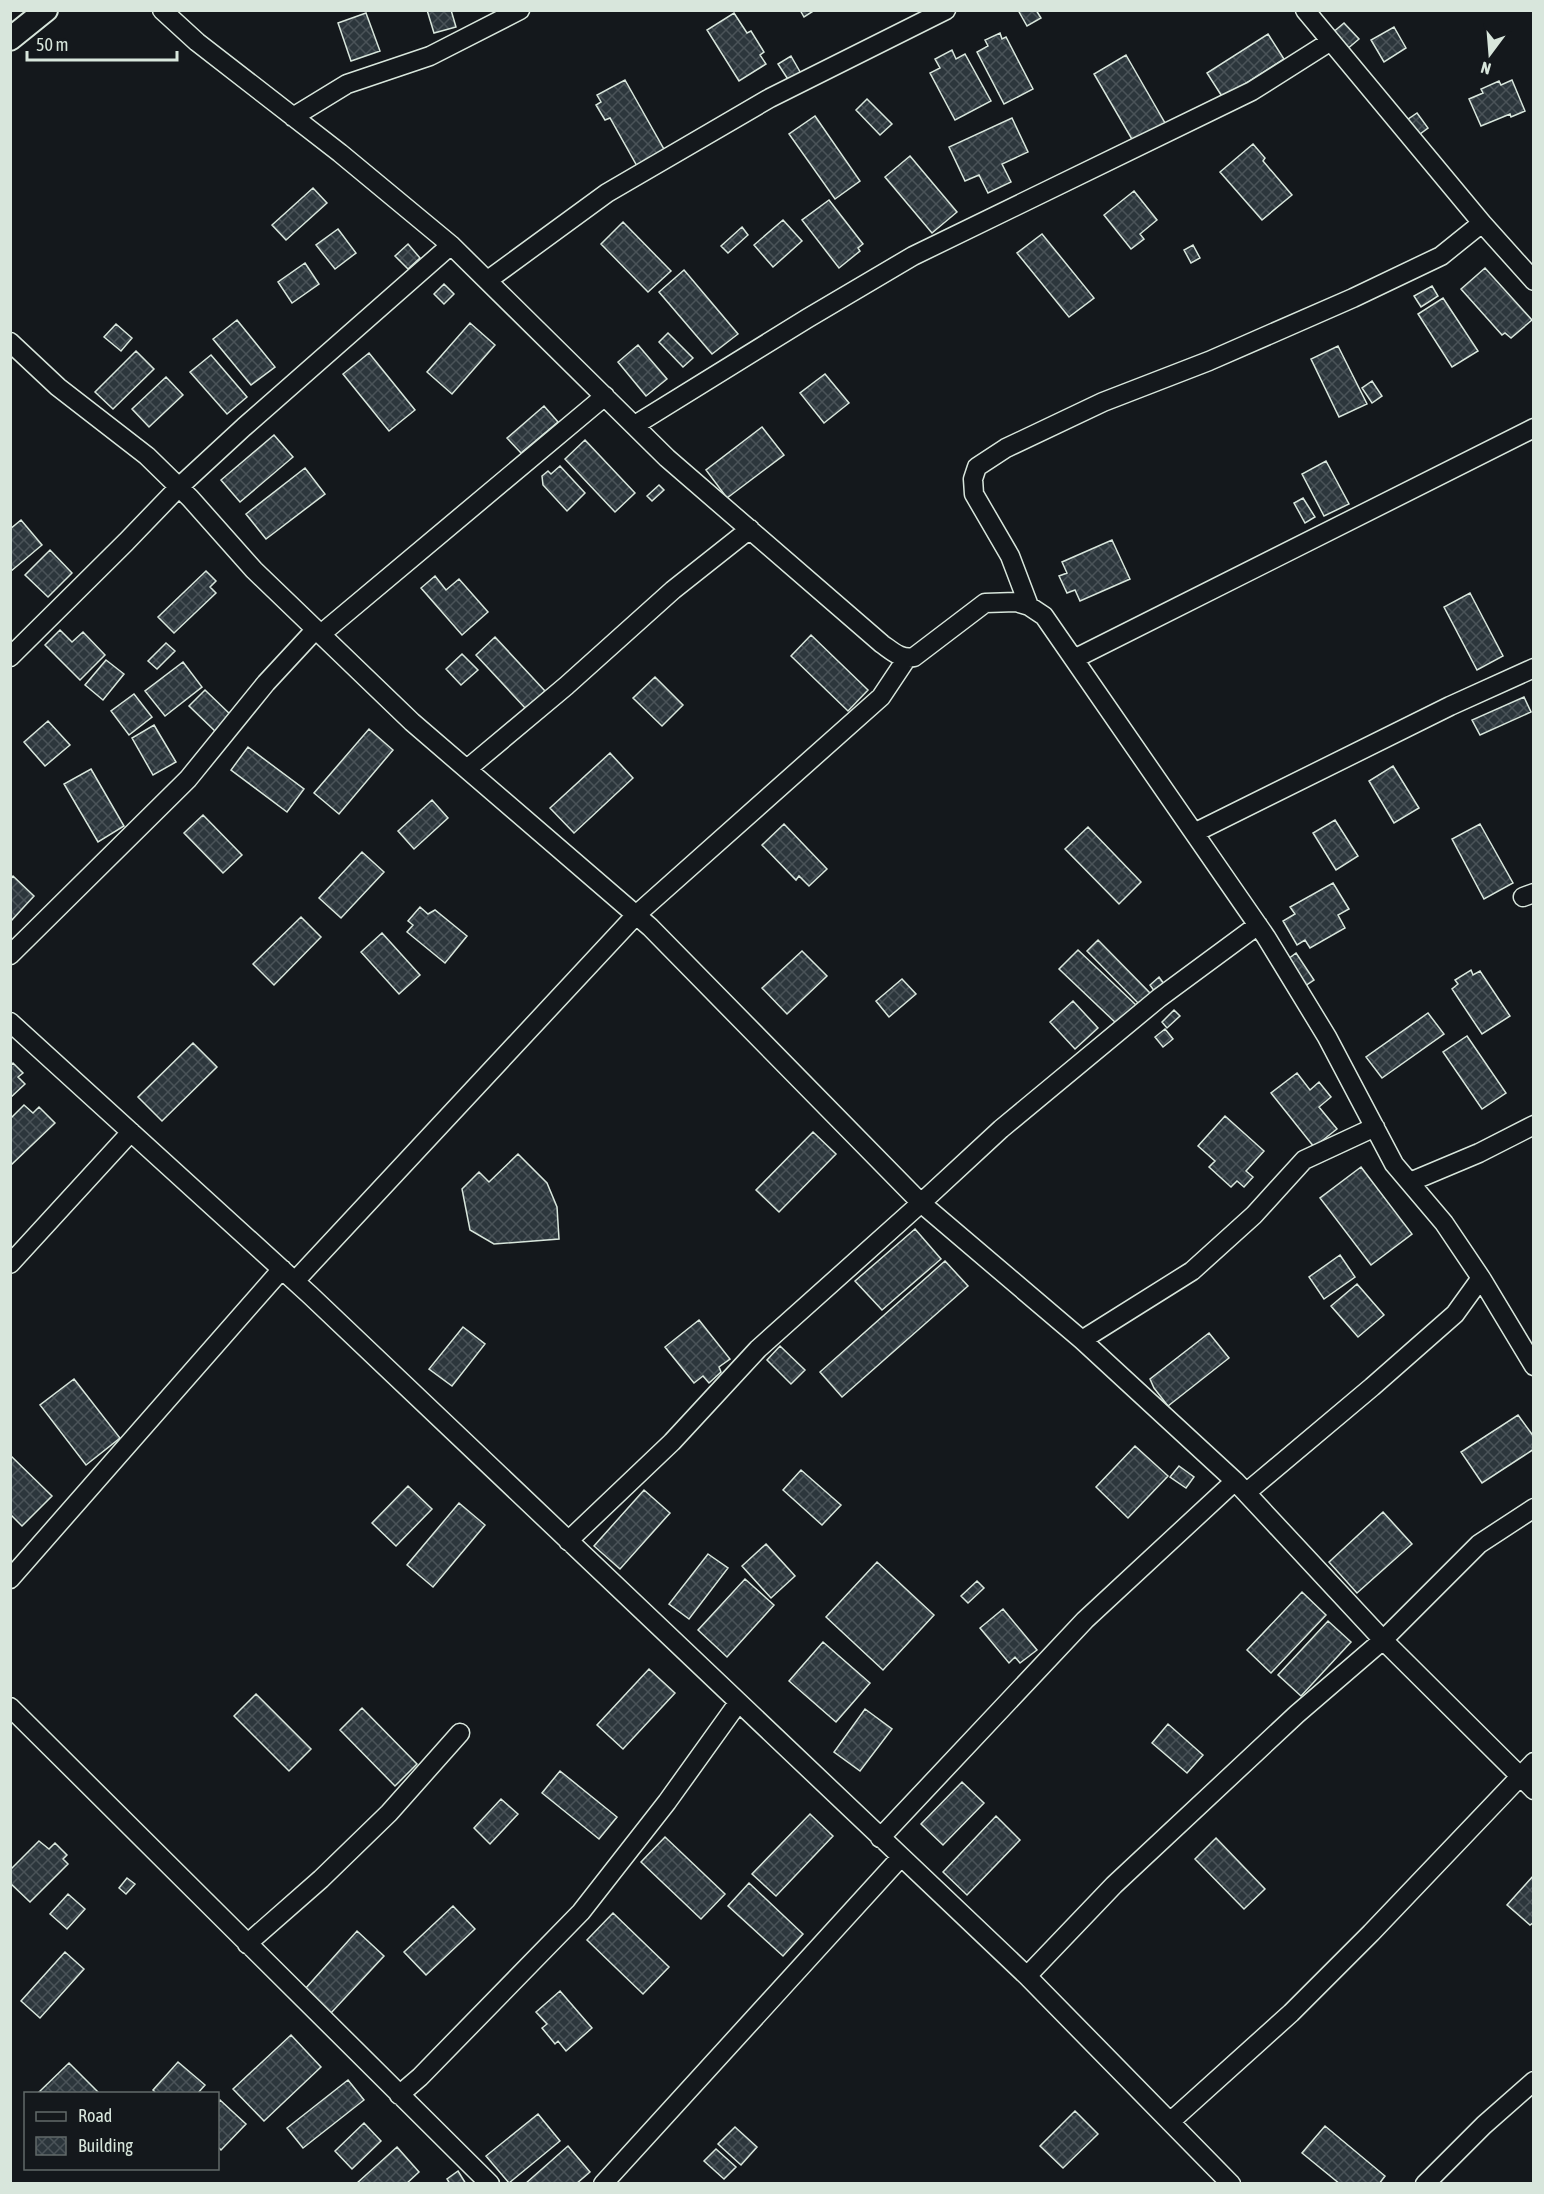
<svg xmlns="http://www.w3.org/2000/svg" width="1544" height="2194" font-family="'Asap Condensed',sans-serif">
<style>
.building{fill:url(#building-cross-hatch);stroke:#d8e6dc;stroke-width:1.5}
.lines{fill:none;stroke-linecap:round;stroke-linejoin:round}
.minor-casing{stroke:#d8e6dc;stroke-width:21}
.tertiary-casing{stroke:#d8e6dc;stroke-width:26}
.minor{stroke:#14181c;stroke-width:18}
.tertiary{stroke:#14181c;stroke-width:22}
</style>
<defs>
<pattern id="building-cross-hatch" width="8" height="8" patternUnits="userSpaceOnUse" patternTransform="scale(1.5)"><rect width="8" height="8" fill="#2c363c"/><path d="M0 0l8 8M0 8l8-8" fill="none" stroke="#4a5358"/></pattern>
</defs>
<rect width="100%" height="100%" fill="#14181c"/>
<path class="building" d="M427,10h24l5,17 -22,6z
M800,10h15l-11,7z
M1018,10h18l5,8 -14,8z
M366,13l14,38 -29,10 -13,-38z
M734,13l13,20 4,-2 13,21 -4,3 6,9 -27,17 -32,-51z
M1344,23l15,16 -13,11 -15,-16z
M1394,27l12,21 -22,14 -13,-22z
M1000,33l2,6 4,-2 27,52 -29,15 -27,-52 11,-6 -3,-6z
M1268,34l16,25 -61,39 -16,-25z
M952,50l4,9 9,-5 26,47 -36,19 -25,-47 10,-5 -5,-9z
M1126,55l39,68 -32,18 -39,-67z
M791,56l12,21 -12,7 -13,-20z
M625,80l40,71 -28,15 -27,-48 -5,2 -9,-15 5,-3 -4,-7z
M1512,80l13,31 -14,6 -1,-3 -29,12 -12,-27 14,-6 -2,-4 18,-8 2,4z
M867,99l25,25 -12,11 -24,-25z
M1417,113l11,15 -12,9 -12,-15z
M815,116l45,65 -25,18 -46,-65z
M1012,118l16,34 -26,12 9,18 -23,11 -9,-18 -14,6 -16,-34z
M1253,144l12,14 -2,3 29,34 -30,25 -42,-48z
M910,156l47,56 -25,21 -47,-56z
M313,188l14,15 -41,37 -14,-15z
M1134,191l23,29 -17,14 4,5 -13,10 -27,-34z
M829,200l34,44 -5,4 2,3 -21,17 -37,-48z
M783,220l19,21 -29,26 -19,-22z
M623,222l48,49 -23,21 -47,-48z
M742,227l6,8 -20,18 -7,-7z
M338,229l18,24 -21,16 -19,-24z
M1042,234l52,64 -25,19 -52,-64z
M408,244l12,14 -12,11 -13,-13z
M1193,245l7,13 -9,5 -7,-13z
M305,263l14,21 -27,19 -14,-21z
M1485,268l47,52 -21,18 -6,-5 -3,2 -41,-46z
M684,270l54,64 -26,20 -53,-62z
M444,284l10,10 -10,10 -10,-10z
M1432,286l6,10 -17,11 -7,-11z
M1443,298l35,53 -26,16 -34,-53z
M237,320l38,47 -24,18 -38,-46z
M470,323l25,22 -43,49 -25,-22z
M116,324l16,14 -11,13 -17,-14z
M668,333l25,25 -10,9 -24,-25z
M638,345l29,34 -21,17 -28,-34z
M1338,346l29,58 -28,13 -28,-58z
M136,351l18,18 -41,40 -18,-17z
M369,353l46,57 -26,21 -46,-57z
M211,355l36,42 -20,17 -37,-42z
M825,374l24,29 -25,20 -24,-30z
M166,377l17,18 -34,32 -17,-18z
M1372,381l10,15 -10,7 -10,-15z
M544,406l14,16 -37,31 -14,-15z
M762,427l22,28 -57,43 -21,-28z
M274,435l19,22 -53,45 -19,-22z
M585,440l50,53 -20,19 -50,-53z
M1326,461l23,43 -25,12 -22,-42z
M560,466l25,27 -18,18 -24,-26 -1,-9 6,-5 3,3z
M305,468l20,26 -59,45 -20,-25z
M659,485l5,5 -12,11 -5,-5z
M1303,498l12,19 -10,6 -11,-20z
M21,520l21,25 -32,27v-43z
M1112,540l18,39 -50,22 -5,-11 -8,3 -8,-17 8,-3 -5,-11z
M50,550l22,23 -24,24 -23,-22z
M206,571l10,10 -6,6 6,6 -42,40 -16,-16z
M435,576l11,14 13,-11 29,33 -26,23 -41,-47z
M1470,593l33,63 -26,14 -33,-63z
M60,630l12,12 11,-10 22,23 -25,25 -35,-35z
M811,635l57,55 -20,21 -57,-55z
M495,637l50,54 -19,18 -50,-54z
M166,643l9,8 -18,18 -9,-8z
M462,654l16,16 -17,15 -15,-16z
M106,660l18,14 -21,26 -18,-15z
M183,662l19,25 -37,29 -20,-25z
M655,677l28,28 -21,21 -29,-28z
M205,690l28,27 -16,16 -28,-27z
M134,694l18,23 -23,18 -18,-24z
M1524,697l7,15 -51,23 -8,-15z
M48,721l22,24 -25,21 -21,-24z
M154,725l22,37 -23,13 -21,-37z
M369,729l24,21 -54,64 -25,-21z
M248,747l56,42 -17,23 -56,-42z
M610,753l23,25 -59,55 -24,-25z
M1393,766l26,42 -25,15 -25,-42z
M91,769l33,57 -26,16 -34,-58z
M432,800l16,18 -34,31 -16,-18z
M203,815l39,40 -19,18 -39,-40z
M1335,820l23,36 -22,14 -23,-37z
M784,824l43,45 -18,17 -10,-10 -3,4 -34,-35z
M1480,824l33,59 -29,16 -32,-60z
M1088,827l53,55 -22,22 -54,-55z
M362,852l22,20 -43,46 -22,-20z
M13,876l21,20 -24,26v-42z
M1333,883l16,26 -11,6 7,13 -35,20 -5,-8 -8,5 -14,-24 12,-7 -5,-7z
M420,907l8,7 7,-4 32,26 -22,27 -38,-31 6,-7 -5,-4z
M301,917l20,20 -47,48 -21,-21z
M382,933l38,42 -21,19 -38,-42z
M1098,940l53,54 -11,11 -53,-54z
M1078,950l58,55 -19,19 -58,-55z
M802,951l25,25 -40,38 -25,-26z
M1296,953l18,27 -9,6 -18,-26z
M1471,970l2,5 7,-4 30,45 -28,18 -30,-45 6,-5 -3,-4z
M1159,977l5,7 -9,8 -5,-7z
M902,979l14,15 -27,23 -13,-16z
M1073,1001l25,27 -23,21 -25,-27z
M1174,1010l6,6 -13,12 -5,-6z
M1428,1013l16,21 -62,44 -16,-21z
M1165,1029l8,10 -10,8 -8,-10z
M1467,1036l39,57 -24,16 -39,-57z
M193,1043l24,24 -55,54 -24,-24z
M13,1063l10,10 -5,4 7,7 -15,14v-32z
M1297,1073l13,17 9,-8 12,15 -12,10 18,22 -23,18 -43,-54z
M24,1105l9,8 6,-6 16,16 -45,43v-47z
M1225,1116l39,35 -18,20 7,6 -9,10 -7,-6 -6,6 -22,-20 6,-6 -17,-15z
M813,1132l23,22 -57,58 -23,-22z
M518,1154l29,29 10,24 2,32 -65,5 -24,-14 -8,-41 17,-17 10,10z
M1361,1167l51,67 -41,31 -51,-67z
M915,1229l26,30 -59,51 -27,-29z
M1340,1255l15,22 -31,22 -15,-22z
M945,1261l23,25 -126,111 -22,-25z
M1357,1284l27,31 -26,22 -27,-31z
M699,1320l31,39 -11,8 2,5 -12,11 -6,-7 -9,7 -29,-36z
M463,1327l22,17 -33,42 -23,-17z
M1209,1333l20,25 -61,48 -14,-18 -4,-9z
M780,1346l25,24 -14,14 -24,-24z
M74,1379l46,59 -34,27 -46,-60z
M1518,1415l16,22v12l-52,34 -21,-31z
M1135,1446l33,30 -40,42 -32,-31z
M10,1455l42,41 -30,30 -12,-12z
M1179,1466l15,11 -8,11 -16,-11z
M801,1470l40,35 -19,20 -39,-35z
M408,1486l24,23 -36,37 -24,-23z
M644,1490l26,23 -50,56 -26,-23z
M459,1503l26,22 -52,62 -26,-22z
M1383,1512l29,32 -55,49 -28,-31z
M766,1544l29,32 -24,22 -29,-32z
M708,1554l20,14 -39,51 -20,-15z
M877,1562l57,53 -51,55 -57,-53z
M745,1579l29,26 -47,52 -29,-27z
M977,1581l7,7 -16,15 -7,-7z
M1302,1592l24,23 -55,58 -24,-23z
M1003,1609l34,41 -17,13 -5,-6 -6,6 -29,-35z
M1328,1621l23,21 -50,54 -23,-21z
M823,1642l47,41 -34,39 -47,-41z
M649,1669l26,24 -52,56 -26,-24z
M256,1694l55,55 -22,22 -55,-55z
M362,1708l55,56 -22,22 -55,-56z
M865,1709l27,20 -32,42 -26,-19z
M1168,1724l35,31 -16,18 -35,-30z
M560,1771l57,46 -18,22 -57,-46z
M962,1782l22,21 -41,42 -22,-21z
M501,1799l17,15 -28,30 -16,-16z
M810,1814l23,22 -57,60 -24,-22z
M996,1816l24,24 -53,55 -24,-23z
M665,1837l60,57 -24,25 -60,-57z
M1216,1838l49,51 -21,20 -49,-50z
M39,1841l10,8 6,-6 12,12 -4,4 5,5 -38,38 -20,-19v-13z
M1534,1875v47l-4,3 -23,-20z
M127,1878l8,6 -9,10 -7,-6z
M749,1883l54,51 -20,22 -55,-50z
M68,1894l17,15 -18,20 -17,-15z
M453,1906l22,23 -49,46 -22,-23z
M613,1913l56,54 -26,27 -56,-54z
M357,1931l27,25 -53,57 -26,-24z
M65,1952l19,17 -44,49 -19,-17z
M560,1991l32,37 -26,23 -8,-10 -3,3 -13,-16 5,-4 -11,-12z
M291,2035l30,32 -57,54 -31,-32z
M178,2062l27,23 -8,9h-40l-4,-4z
M69,2063l30,30 -1,1 -59,-2z
M348,2080l16,20 -61,48 -16,-20z
M220,2100l26,24 -25,26 -3,-3v-44z
M1075,2111l23,23 -35,34 -23,-22z
M538,2114l22,27 -51,42 -23,-27z
M364,2123l17,18 -29,28 -17,-18z
M1325,2126l60,50 -6,8h-39l-38,-31z
M735,2127l22,20 -16,18 -23,-21z
M568,2146l22,26 -14,12h-51z
M397,2147l22,25 -13,12h-50z
M716,2149l20,18 -12,12 -20,-18z
M458,2171l8,13h-16l-3,-5z"/>
<g class="lines">
<defs>
<path id="minor" d="M162,10l35,32 143,111 111,92 216,213 215,186c10,7 19,16 32,13l71,-54 31,-1 13,4 15,10 222,321 61,100 67,127 50,59 37,55 53,88
M1305,10l177,213 52,58
M293,117l54,-33 83,-28 90,-46
M488,280l119,-87 163,-95 176,-88
M10,342l48,45 89,69 43,42 64,72 158,152 238,205 271,276 161,137 153,141 148,159 151,150
M635,425l173,-107 105,-62 339,-165 79,-50
M1029,606l-19,-50 -36,-62 -1,-15 4,-12 29,-19 97,-46 106,-41 144,-63 88,-42 41,-33
M321,634l284,-238
M10,657l116,-115 53,-55 65,-60 207,-182
M1074,659l460,-231
M467,769l99,-83 107,-96 77,-61
M1194,833l256,-127 84,-38
M1523,897l11,-4
M10,955l178,-176 78,-96 50,-54
M10,1022l300,273 717,681 204,208
M1410,1182l69,-29 55,-28
M10,1264l121,-132
M295,1281l341,-366 245,-218 26,-39
M1082,1340l110,-69 62,-56 50,-55 71,-33
M1247,1492l125,-105 83,-73 26,-36
M568,1541l104,-99 86,-93 163,-146 80,-74 158,-131 99,-73
M10,1579l272,-310
M10,1707l480,477
M880,1838l205,-218 150,-139
M247,1944l74,-65 68,-66 71,-80
M1027,1976l87,-91 183,-171 86,-74 96,-96 55,-36
M399,2095l21,-18 161,-165 86,-110 71,-99
M1170,2122l121,-109 80,-80 163,-171
M603,2184l298,-327
M1425,2184l59,-59 50,-44"/>
<path id="tertiary" d="M10,39l36,-29"/>
</defs>
<use href="#minor" class="minor-casing"/>
<use href="#tertiary" class="tertiary-casing"/>
<use href="#minor" class="minor"/>
<use href="#tertiary" class="tertiary"/>
</g>
<rect width="1544" height="2194" fill="none" stroke="#d8e6dc" stroke-width="24"/>
<rect x="24" y="2092" width="195" height="78" fill="#14181c" stroke="#626a69" stroke-width="1.5"/>
<rect x="36" y="2112" width="30" height="9" fill="#14181c" stroke="#626a69" stroke-width="1.5"/>
<text x="78" y="2122" font-size="18" fill="#d8e6dc">Road</text>
<rect x="36" y="2137" width="30" height="18" fill="url(#building-cross-hatch)" stroke="#626a69" stroke-width="1.5"/>
<text x="78" y="2152" font-size="18" fill="#d8e6dc">Building</text>
<g transform="translate(1490 54) rotate(196)" stroke="#14181c" stroke-width="4.5" paint-order="stroke">
<path d="M0-4.5L10 22L0 15L-10 22Z" fill="#d8e6dc"/>
<text y="-9" font-size="16" font-weight="bold" text-anchor="middle" fill="#d8e6dc">N</text>
</g>
<path d="M27 51v9h150v-9" fill="none" stroke="#d8e6dc" stroke-width="3"/>
<text x="36" y="51" font-size="18" fill="#d8e6dc" stroke="#14181c" stroke-width="4.5" paint-order="stroke">50 m</text>
</svg>
